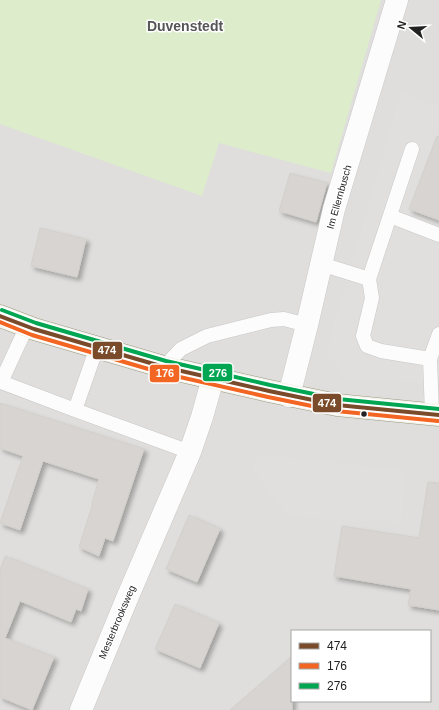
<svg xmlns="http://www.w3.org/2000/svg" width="439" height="710" font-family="Arial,sans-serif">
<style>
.residential{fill:#dfdedc;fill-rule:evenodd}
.grass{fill:#ddeccb}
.parking{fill:#e0dfde}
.building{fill:#d7d4d2;stroke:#d3d0cc;filter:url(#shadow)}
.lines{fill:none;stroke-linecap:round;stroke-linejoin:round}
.service-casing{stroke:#c9c8c7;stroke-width:15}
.minor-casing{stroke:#c9c8c7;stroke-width:23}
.secondary-casing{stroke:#999a82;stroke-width:23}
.service{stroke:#fdfcfc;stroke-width:14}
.minor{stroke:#fdfcfc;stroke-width:22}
.secondary{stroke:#f4f4ed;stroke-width:22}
.bus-1-casing{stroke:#fff;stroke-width:7}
.bus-2-casing{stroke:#fff;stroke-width:7}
.bus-3-casing{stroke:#fff;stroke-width:7}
.bus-1{stroke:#7a4b2a;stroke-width:4}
.bus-2{stroke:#f26522;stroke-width:4}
.bus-3{stroke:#00a651;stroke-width:4}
.bus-dot{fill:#222;stroke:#fff;stroke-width:1.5}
.labels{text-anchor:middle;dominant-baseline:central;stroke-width:3;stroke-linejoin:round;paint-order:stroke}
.street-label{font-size:10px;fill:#222;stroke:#fff}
.district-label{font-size:14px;font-weight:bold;fill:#555;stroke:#fff}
.line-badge{stroke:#fff;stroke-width:1.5}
.badge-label{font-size:11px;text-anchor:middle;font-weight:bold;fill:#fff}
</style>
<defs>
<filter id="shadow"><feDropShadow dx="3.5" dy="3.5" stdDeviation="2" flood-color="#0004"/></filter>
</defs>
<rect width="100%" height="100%" fill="#f0eeeb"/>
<path class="residential" d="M0,0h439v710h-439zM292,631h138v70h-138z"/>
<path class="grass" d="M0,0h381l-50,173 -112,-30 -17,53 -202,-72z"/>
<path class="parking" d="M401,92l38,15v21l-32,83 32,12v161l-93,-6 -20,-26z
M258,454l147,16 -4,52 -112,-5 -36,-48z"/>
<path class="building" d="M437,136l2,1v83l-30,-11z
M290,173l37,10 -11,39 -37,-11z
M40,228l46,11 -9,38 -46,-11z
M0,403l144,46 -31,92 -8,-3 -6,18 -20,-9 14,-44h-1l7,-24 -56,-18 -23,69 -20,-7 23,-67 -23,-8z
M428,482l11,1v127l-31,-5 3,-16 -77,-13 8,-50 77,12z
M189,515l31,14 -23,53 -31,-13z
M5,556l83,33 -7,22 -5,-2 -5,13 -51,-21 -15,37 49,19 -22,53 -32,-13v-127z
M175,604l44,19 -19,45 -45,-19z
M292,656v54h-62z"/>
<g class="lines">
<defs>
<path id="service" d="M390,216l49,19
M321,264l48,15 43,-130
M369,279l3,19 -9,38 4,10 14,5 49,8
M27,326l-26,56 74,28 22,-63
M164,367l17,-18 26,-13 64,-16 13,-1 23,6
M75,410l115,42
M432,414l-2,-55 9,-25"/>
<path id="minor" d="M289,396l18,-71 27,-116 63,-209
M81,710l47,-114 62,-144 12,-35 11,-39"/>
<path id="secondary" d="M0,316l34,13 130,38 105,24 68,14 102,10"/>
</defs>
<use href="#service" class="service-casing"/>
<use href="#minor" class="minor-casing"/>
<use href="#secondary" class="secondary-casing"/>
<use href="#service" class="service"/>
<use href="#minor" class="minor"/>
<use href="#secondary" class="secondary"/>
<defs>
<path id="bus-1" d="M0,316l34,13 130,38 105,24 68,14 102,10"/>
<path id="bus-2" d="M0,322l32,13 130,38 106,24 68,14 102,10"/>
<path id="bus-3" d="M2,310l34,13 130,38 104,24 68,14 101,10"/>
</defs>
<use href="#bus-1" class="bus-1-casing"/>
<use href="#bus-2" class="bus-2-casing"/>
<use href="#bus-3" class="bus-3-casing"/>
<use href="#bus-1" class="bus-1"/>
<use href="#bus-2" class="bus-2"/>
<use href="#bus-3" class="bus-3"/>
</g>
<circle class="bus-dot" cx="364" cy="414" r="3.5"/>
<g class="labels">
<g class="street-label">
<text transform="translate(339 197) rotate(-74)">Im Ellernbusch</text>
<text transform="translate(117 622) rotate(-67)">Mesterbrooksweg</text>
</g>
<g class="district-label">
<text x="185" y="26">Duvenstedt</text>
</g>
</g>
<g class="line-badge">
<rect x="92" y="341" width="31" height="19" rx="4" fill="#7a4b2a"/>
<rect x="202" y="363" width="31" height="19" rx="4" fill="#00a651"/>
<rect x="149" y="364" width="31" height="19" rx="4" fill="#f26522"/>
<rect x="312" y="393" width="30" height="20" rx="4" fill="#7a4b2a"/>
</g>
<g class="badge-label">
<text x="107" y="354">474</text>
<text x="218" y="377">276</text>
<text x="165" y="377">176</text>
<text x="327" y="407">474</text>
</g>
<rect x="291" y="630" width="140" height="72" fill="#ffffff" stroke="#a7a7a7"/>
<rect x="299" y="643" width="20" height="6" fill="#7a4b2a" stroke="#a7a7a7"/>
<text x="327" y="650" font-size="12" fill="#222222">474</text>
<rect x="299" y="663" width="20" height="6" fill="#f26522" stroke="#a7a7a7"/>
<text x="327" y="670" font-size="12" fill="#222222">176</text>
<rect x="299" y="683" width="20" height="6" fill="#00a651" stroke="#a7a7a7"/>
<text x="327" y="690" font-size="12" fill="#222222">276</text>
<g transform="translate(411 28) rotate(288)" stroke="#ffffff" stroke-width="3" paint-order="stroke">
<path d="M0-3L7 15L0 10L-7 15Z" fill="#222222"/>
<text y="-6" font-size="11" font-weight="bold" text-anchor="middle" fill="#222222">N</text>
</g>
</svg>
